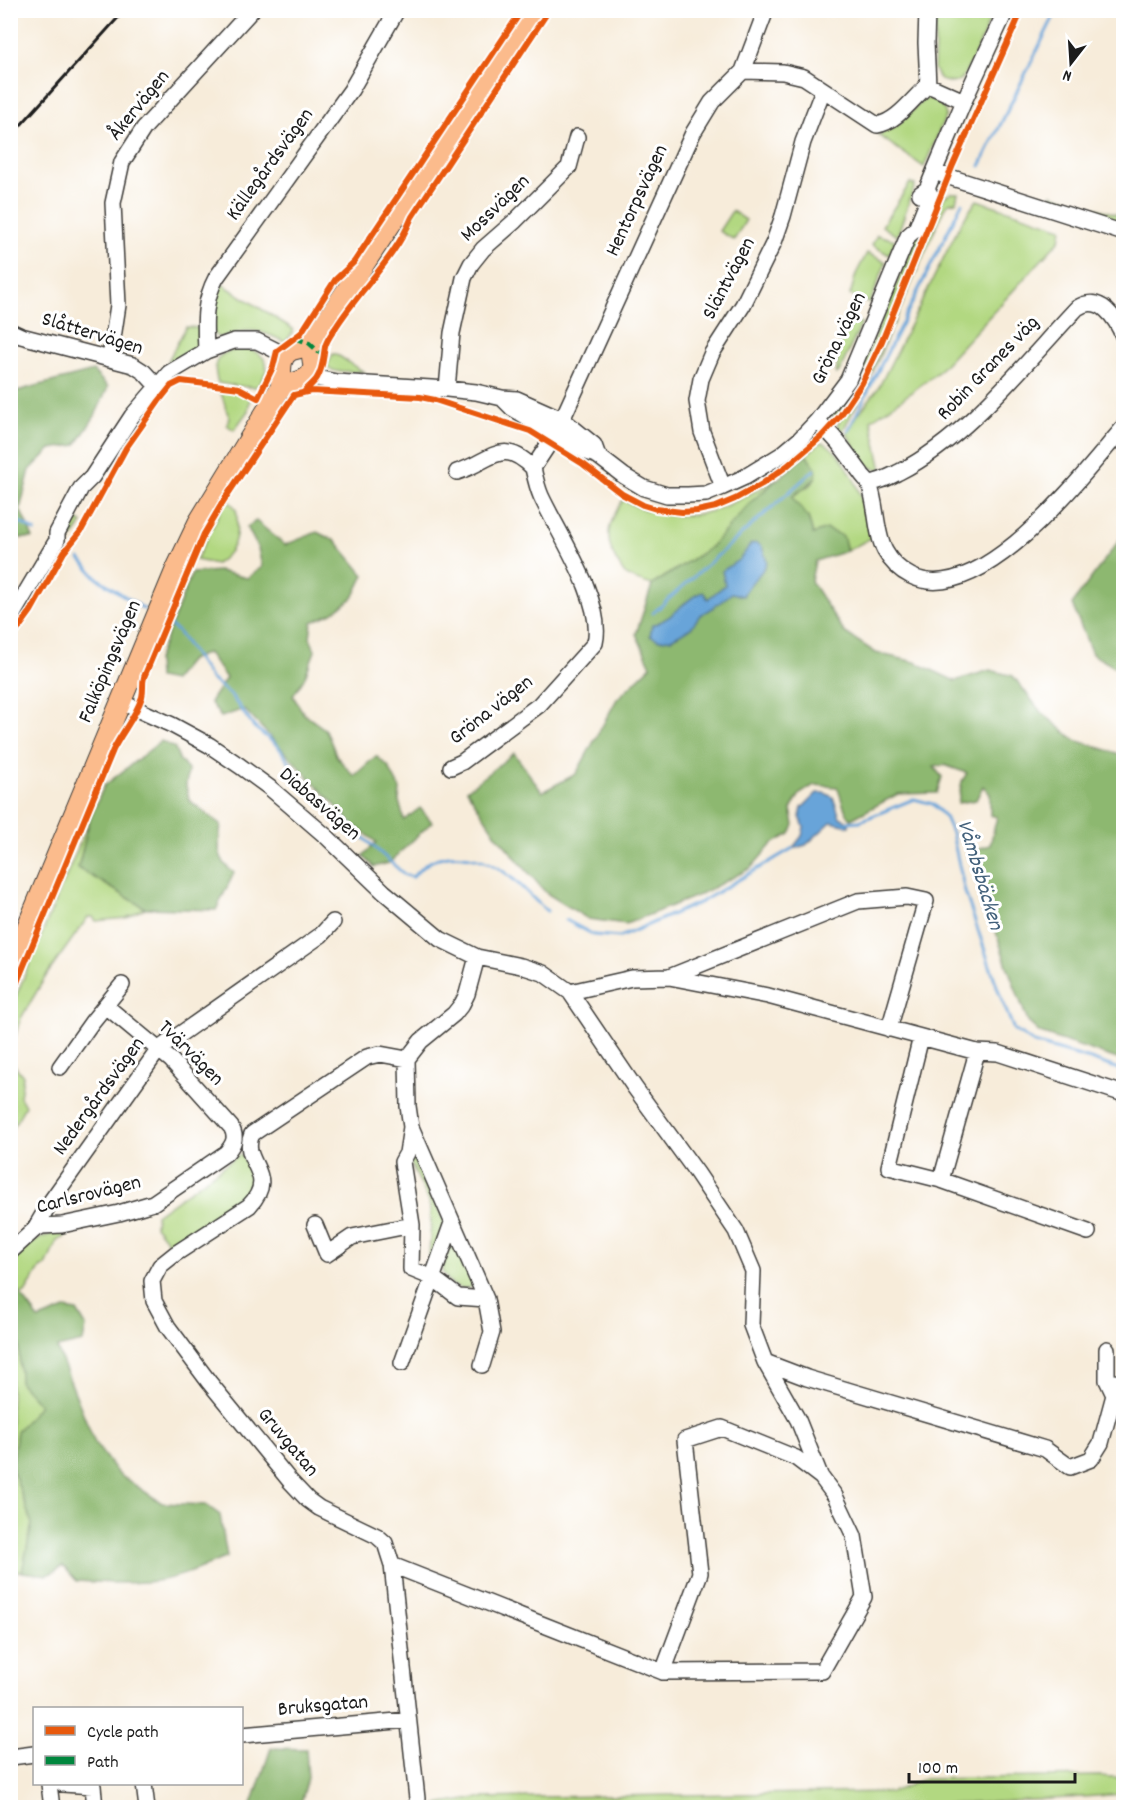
<svg xmlns="http://www.w3.org/2000/svg" width="1134" height="1818" font-family="Dekko,sans-serif">
<style>
.green{fill:#b2d881;stroke:#677a4e;stroke-width:1.5}
.forest{fill:#8db86f;stroke:#546a46;stroke-width:1.5}
.water{fill:#68a4d9;stroke:#42607a;stroke-width:1.5}
.lines{fill:none;stroke-linecap:round;stroke-linejoin:round}
.stream{stroke:#68a4d9;stroke-width:3}
.minor-casing{stroke:#3d3b38;stroke-width:18}
.major-casing{stroke:#3d3b38;stroke-width:22}
.minor{stroke:#fff;stroke-width:15}
.major{stroke:#fbbb8c;stroke-width:20}
.rail{stroke:#1c1c1c;stroke-width:3}
.quiet{stroke:#00873e;stroke-width:4.5;stroke-dasharray:9 4.5;stroke-linecap:butt}
.cycleway-casing{stroke:#fff;stroke-width:10}
.cycleway{stroke:#e8590c;stroke-width:6}
.labels{text-anchor:middle;dominant-baseline:central;stroke-width:6;stroke-linejoin:round;paint-order:stroke}
.street-label{font-size:21px;fill:#1c1c1c;stroke:#fff}
.water-label{font-size:22px;font-style:italic;fill:#42607a;stroke:#fff}
</style>
<rect width="100%" height="100%" fill="#fff"/>
<filter id="ink" filterUnits="userSpaceOnUse"><feTurbulence type="fractalNoise" baseFrequency=".0167" numOctaves="2"/><feDisplacementMap in="SourceGraphic" scale="12" xChannelSelector="R" yChannelSelector="G"/><feConvolveMatrix kernelMatrix="1 2 1 2 8 2 1 2 1" color-interpolation-filters="sRGB"/></filter>
<filter id="wash" filterUnits="userSpaceOnUse"><feTurbulence type="fractalNoise" baseFrequency=".008" numOctaves="4" result="noise"/><feDisplacementMap in="SourceGraphic" scale="24" xChannelSelector="R" yChannelSelector="G"/><feGaussianBlur stdDeviation="1.35" result="paint"/><feColorMatrix in="noise" values="0 0 0 0 0 0 0 0 0 0 0 0 0 0 0 0 0 1.4 0 .05"/><feComposite in="paint" operator="in"/></filter>
<g filter="url(#wash)">
<rect width="100%" height="100%" fill="#f7ecda"/>
<path class="green" d="M936,11h57c-6,14 -22,59 -33,69 -4,3 -9,3 -13,2 -8,-2 -10,-6 -13,-13z
M929,98c10,4 14,7 17,17l-22,52 -46,-32 18,-8 26,-26z
M910,183l5,2 -18,51 -15,-10z
M952,193h6l-2,9 -7,1 -5,6 -76,174 -26,49 -5,-7 29,-43 29,-64 44,-111 6,-11z
M1052,194l70,22 1,-4v11l-73,-24z
M977,200l85,28 -2,12 -122,132 -37,28 -30,20 11,50c-18,1 -26,-22 -35,-36l10,-18 22,-29 82,-164z
M732,211l14,9 -12,20 -15,-9z
M918,232l4,1c-23,60 -49,140 -90,187l1,-7 33,-54z
M877,235l18,5 -6,15 -17,-10z
M867,253l19,9 -16,41 -20,-8 6,-21z
M222,284l71,45v3l-8,10c-16,-8 -31,-15 -49,-9 -7,2 -12,5 -19,4l-6,-7 -1,-26z
M843,320l19,3 -23,49 -3,2z
M186,327l14,1 -1,18 -30,17 -1,-2z
M244,348c15,3 28,12 20,28 -2,4 -4,9 -9,11 -3,1 -32,-3 -37,-4 -8,-26 2,-31 26,-35z
M333,354h3l28,18 -28,-1 -10,-3z
M221,388l16,1 13,9 -2,13 -14,19 -7,-5 2,-8 -9,-27z
M820,443h5c29,20 40,62 46,95l-24,13 -4,-15 -30,-2 -5,-17 -17,-20 22,-14 2,-17 -9,-11z
M777,479l-25,22 -41,46 -59,38c-9,-3 -19,-5 -27,-11 -3,-3 -5,-8 -8,-12 -14,-24 -9,-39 6,-62 62,32 98,11 154,-21z
M228,503h3c7,6 6,11 6,19 0,19 -4,31 -21,42l-20,-4 28,-56z
M76,520l6,3c-7,12 -17,22 -25,34 -16,26 -29,55 -46,81v-6z
M90,819l-12,49 67,40 -19,10 -30,3 -3,-4h-5l-42,59 -25,42 -10,31v-41z
M11,1061l12,15 -3,21 5,9 -14,25z
M239,1155h3l12,19 -1,21 -76,50 -6,1 -16,-20 1,-11z
M414,1155l31,68 -13,37 -3,-1 2,-39 -2,-19 -20,-41z
M64,1232l1,5 -8,4 -11,25 -5,1 -16,26 -4,2 -4,-5h-6v-32c19,-14 28,-23 53,-26z
M452,1238l21,44 -2,5c-15,5 -22,-4 -29,-16z
M11,1330l8,11 1,42 21,22 -24,27 -5,36 20,56 -10,48 -11,-2z
M1100,1776l23,2v16c-227,18 -456,14 -684,14l-3,-3 43,-7 411,-6c13,-2 23,-10 35,-13z"/>
<path class="forest" d="M93,371l15,16 -13,29 -19,29 -25,4 -21,21 -10,39 13,29h-22v-141l6,-6z
M806,455c23,25 4,26 -14,42l16,20 5,17 13,-5 17,7 4,15 -32,10 -4,20 33,51 32,21 39,9 40,19 35,-11 23,6 28,36 34,28 48,15v306l-83,-28 -12,-11 -22,-59 -24,-75 -15,-36 23,-7 7,-28 -7,-2v-21l-7,-8 -7,14 -18,3 4,-22 5,-8 -23,-8 -10,2 8,10 -5,16 -39,1 -47,25c-8,-7 -9,-22 -14,-32l-23,-2 -14,9 -9,15 3,16 -4,9 -18,10 -21,24 -52,27 -73,29 -38,-5 -42,-26 -50,-58 -29,-45 47,-37 28,39 34,-18 41,-75 34,-33 -15,-32 16,-49 59,-38 41,-46z
M256,521l29,24 32,-13 19,9 28,34 -11,23 -21,15 -20,9 -2,15 5,14 -11,28 -11,17 11,18 22,16 11,27 17,19 22,-20 12,10 12,23 -1,12 5,19 16,-12 12,14 -43,41 -15,4 -11,-11 13,-14 -23,-18 -109,-115 -23,8 -11,-15 16,-24 -18,-25 -18,7 -17,21 -15,-3 -1,-18 35,-87 27,-2 28,7 15,-11 -4,-19 -11,-21z
M1123,535v137l-31,-18 -20,-50z
M161,741l14,7 4,11 9,11 -2,16 3,14 32,25c-3,21 -5,34 13,48l-18,37 -71,-2 -67,-40 12,-49 14,-33z
M11,1290h6l22,29 26,-10 12,2 9,15 -3,16 -26,6 38,95 23,31 44,29 44,2 14,10 7,42c-22,9 -46,21 -71,24 -26,3 -52,2 -79,0l-14,-15 -15,9 -26,-3 10,-48 -20,-56 5,-37 23,-26 -20,-22 -1,-42 -8,-11z
M271,1748l35,1 2,29 -8,29h-49z"/>
<path class="water" d="M757,543l5,4 5,15c-6,15 -18,19 -24,34l-11,-3 -18,14 -14,8 -9,13 -20,11 -12,1 -9,-4 2,-11c23,-6 29,-25 51,-33l5,7 17,-14 -3,-14 18,-12 11,-15z
M817,793h8l8,4 7,20 9,5v4l-18,-4 -25,23 -14,4 10,-13 2,-9 -4,-10 2,-9z"/>
<g class="lines">
<path class="stream" d="M980,166l77,-156
M848,431l114,-228
M10,517l25,14
M80,559l17,19 47,31
M653,613l161,-143
M169,624l10,9 32,46 19,15 24,33 24,19 19,28 26,27 82,74 8,2c26,-34 72,-23 100,2 12,10 22,22 34,32
M847,822l13,-1 54,-22 19,5 12,13 7,16 13,59 35,103 14,35 20,13 56,16 34,12
M566,920l28,15 26,2 81,-35 92,-54"/>
</g>
</g>
<g filter="url(#ink)">
<g class="lines">
<defs>
<path id="minor" d="M927,10l-1,33 2,42
M743,71l40,1 21,5 73,48c20,-3 36,-27 51,-40
M928,85l36,16
M934,172l190,61
M920,194l7,-5 7,-17 30,-71 42,-91
M10,331l11,5 112,29 11,7 13,14
M206,351c-1,-27 -3,-49 10,-73l135,-188 46,-80
M110,358l8,-53 -5,-102 9,-41 22,-34 108,-118
M304,380l13,-2 19,4 111,7 29,3 26,6 15,1 45,20 32,26 4,11
M447,389l5,-56 12,-55 7,-14 12,-15 32,-28 54,-54 8,-30
M502,398l10,10 75,44 11,4 26,20 20,12 23,7h21l18,-1 17,-7 22,-10 36,-22 18,-15 18,-19 31,-41 60,-144 8,-7 14,-35 -3,-5
M817,421c18,15 30,33 44,52 2,4 7,7 8,11 8,19 6,48 16,67 6,11 14,19 26,25 70,34 172,-102 213,-149
M457,472c34,-10 44,-36 76,-4
M869,483c11,-1 20,-6 30,-11 69,-35 125,-108 178,-164 23,-15 39,10 47,30
M723,487l-21,-55 -5,-31 4,-22 11,-26 31,-48 31,-63 9,-26 20,-74 20,-52
M10,619l47,-79v-7l24,-45 11,-11 40,-61 37,-43 37,-22 28,-10h23l20,10
M121,702l51,23 37,20 31,21 30,22 58,50 56,54 56,47 37,18 44,9 22,7 27,19 65,96 62,85 39,58 17,40 -2,54 14,37 42,16 238,71 25,18 21,-8 10,-16 13,-48 -7,-15
M451,767l11,-5 77,-57 56,-62c10,-41 -37,-110 -54,-147 -4,-9 -6,-19 -8,-28l23,-35 137,-300 19,-31 31,-31 23,-61
M669,977l189,-76 49,-4 19,4 -37,128
M570,992l62,-14 37,-1 99,19 209,56 21,1 126,41
M921,1037l-32,130 52,13 36,-128
M407,1059l1,47 3,21 75,172 6,33 -10,33
M60,1067l32,-45 30,-37
M411,1127l-4,26 -5,9 10,63 -1,44 22,9 25,19 28,2
M941,1180l147,52
M315,1225l12,29 25,-17 60,-12
M34,1230l17,-29 108,-152 162,-114 12,-13
M10,1252l24,-22 8,-4 20,-1 57,-12 34,-10 73,-50c8,-9 11,-16 5,-26l-60,-67 -65,-54
M1107,1349v31l17,5
M765,1362l33,58 22,55
M402,1363l50,-140
M392,1565l271,107 159,-1 42,-74 -10,-61 -19,-40 -14,-19 -25,-19 -74,-30 -37,12 15,133 -37,99
M242,1735l166,-15
M11,1757l23,-3
M49,1784l3,24
M63,1784l30,2 2,22
M144,1784l3,24
M418,1808l-26,-243 -7,-22 -8,-7 -58,-28 -11,-8 -18,-19 -81,-99 -41,-55 -14,-26 -2,-20 8,-15 15,-12 74,-48c31,-33 -10,-43 3,-72l115,-77 13,-3 27,5 14,-18 33,-27 8,-10 5,-10 10,-37"/>
<path id="major" d="M311,344l222,-334
M281,387c12,-5 35,-6 32,-24 -1,-7 -2,-12 -2,-19
M281,387c1,-12 -4,-31 11,-37 7,-2 13,-3 19,-6
M10,968l166,-399 22,-46 83,-136"/>
</defs>
<use href="#minor" class="minor-casing"/>
<use href="#major" class="major-casing"/>
<use href="#minor" class="minor"/>
<use href="#major" class="major"/>
<path class="rail" d="M10,137l115,-127"/>
<path class="quiet" d="M295,338l14,5 16,15"/>
<defs>
<path id="cycleway" d="M304,392c4,-5 10,-9 13,-14 6,-9 6,-20 8,-31 1,-6 7,-14 11,-20 24,-38 59,-68 76,-110l137,-207
M10,640l21,-29 33,-59 17,-21 45,-83 33,-47 12,-15 10,-5 51,6 7,1 19,10 15,-31 4,-16 24,-18 34,-53 19,-18 168,-252
M10,999l103,-249c10,-20 22,-32 29,-53 2,-7 0,-13 2,-20l60,-143 20,-34 70,-105 17,-4 109,6 15,3 95,31 53,33 39,30 21,11 13,4 26,3 15,-1 19,-4 19,-8 27,-15 25,-18 34,-29 19,-21 22,-33 20,-42 71,-176 69,-155"/>
</defs>
<use href="#cycleway" class="cycleway-casing"/>
<use href="#cycleway" class="cycleway"/>
</g>
</g>
<g class="labels">
<g class="street-label">
<text transform="translate(140 106) rotate(-51)">Åkervägen</text>
<text transform="translate(271 165) rotate(-54)">Källegårdsvägen</text>
<text transform="translate(638 201) rotate(-65)">Hentorpsvägen</text>
<text transform="translate(496 209) rotate(-44)">Mossvägen</text>
<text transform="translate(730 279) rotate(-62)">Släntvägen</text>
<text transform="translate(92 335) rotate(17)">Slåttervägen</text>
<text transform="translate(840 339) rotate(-64)">Gröna vägen</text>
<text transform="translate(989 369) rotate(-46)">Robin Granes väg</text>
<text transform="translate(111 662) rotate(-67)">Falköpingsvägen</text>
<text transform="translate(492 711) rotate(-38)">Gröna vägen</text>
<text transform="translate(319 805) rotate(41)">Diabasvägen</text>
<text transform="translate(190 1054) rotate(45)">Tvärvägen</text>
<text transform="translate(100 1097) rotate(-54)">Nedergårdsvägen</text>
<text transform="translate(89 1196) rotate(-14)">Carlsrovägen</text>
<text transform="translate(287 1443) rotate(50)">Gruvgatan</text>
<text transform="translate(323 1707) rotate(-5)">Bruksgatan</text>
</g>
<g class="water-label">
<text transform="translate(979 875) rotate(73)">Våmbsbäcken</text>
</g>
</g>
<rect width="1134" height="1818" fill="none" stroke="#fff" stroke-width="36"/>
<rect x="33" y="1707" width="210" height="78" fill="#ffffff" stroke="#a4a4a4" stroke-width="1.5"/>
<rect x="45" y="1726" width="30" height="9" fill="#e8590c" stroke="#a4a4a4" stroke-width="1.5"/>
<text x="87" y="1737" font-size="18" fill="#1c1c1c">Cycle path</text>
<rect x="45" y="1756" width="30" height="9" fill="#00873e" stroke="#a4a4a4" stroke-width="1.5"/>
<text x="87" y="1767" font-size="18" fill="#1c1c1c">Path</text>
<g transform="translate(1071 63) rotate(197)" stroke="#ffffff" stroke-width="4.5" paint-order="stroke">
<path d="M0-4.5L10 22L0 15L-10 22Z" fill="#1c1c1c"/>
<text y="-9" font-size="16" font-weight="bold" text-anchor="middle" fill="#1c1c1c">N</text>
</g>
<path d="M909 1773v9h166v-9" fill="none" stroke="#1c1c1c" stroke-width="3"/>
<text x="918" y="1773" font-size="18" fill="#1c1c1c" stroke="#ffffff" stroke-width="4.5" paint-order="stroke">100 m</text>
</svg>
